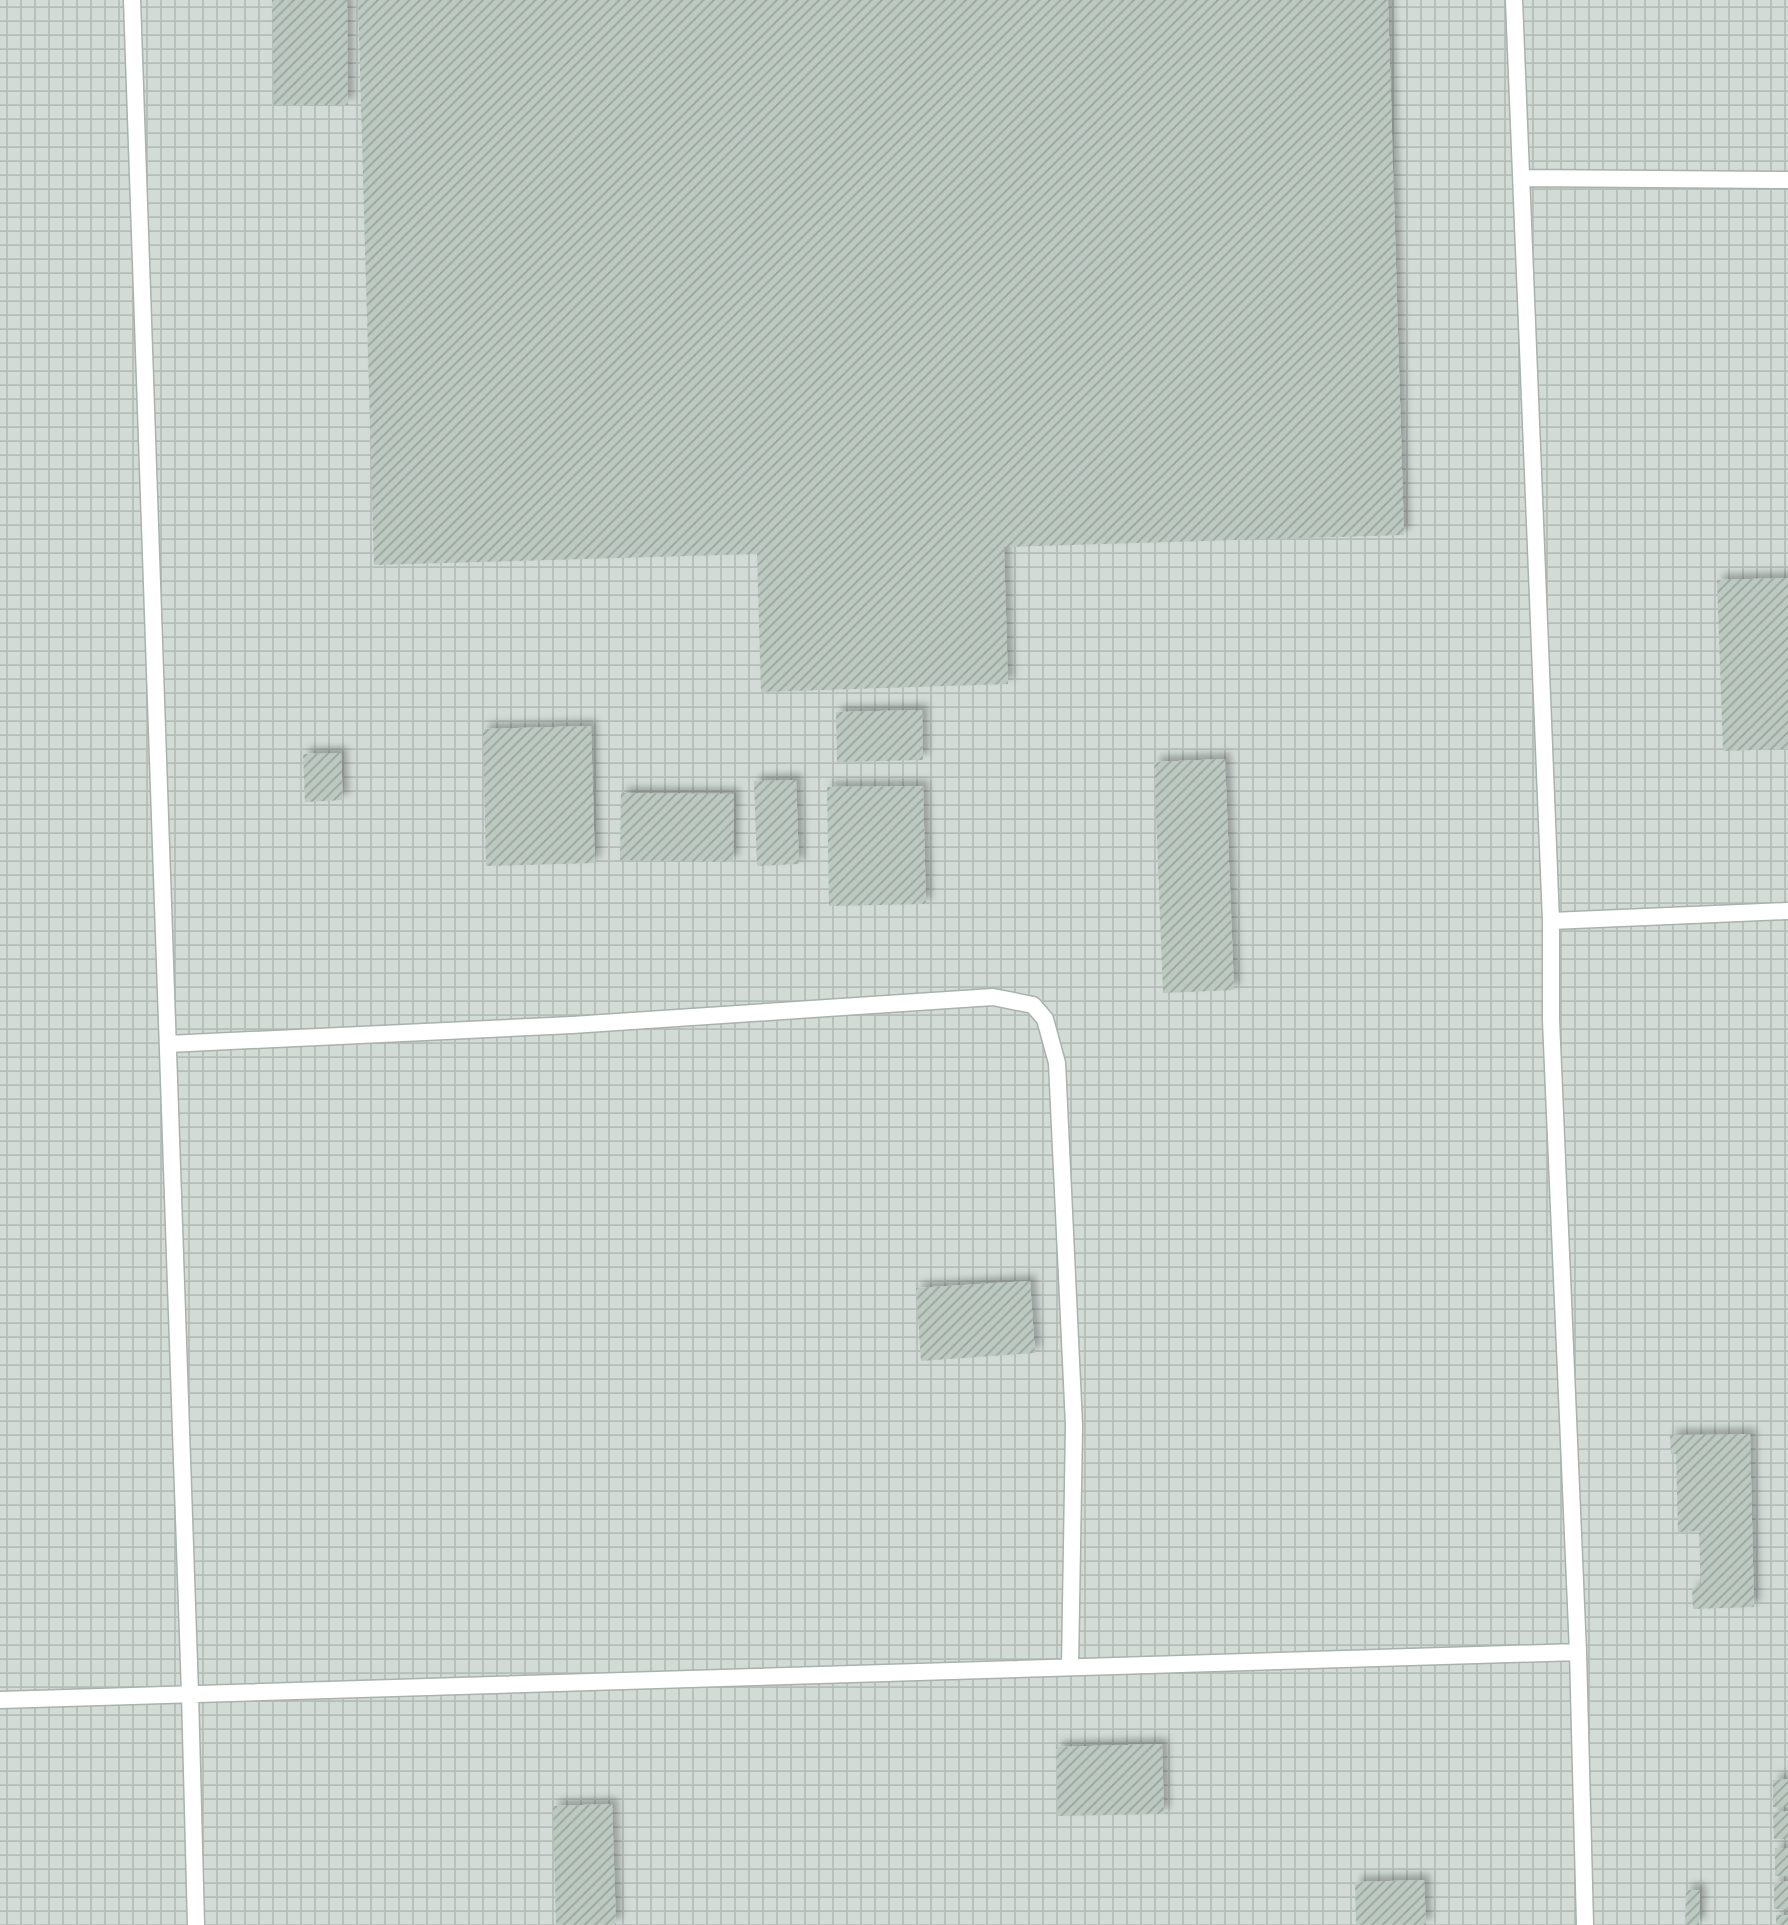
<svg xmlns="http://www.w3.org/2000/svg" width="1788" height="1925" font-family="'Varela Round',sans-serif">
<style>
.industrial{fill:url(#industrial-grid)}
.building{fill:url(#building-hatch);filter:url(#shadow)}
.lines{fill:none;stroke-linecap:round;stroke-linejoin:round}
.service-casing{stroke:#a7b3ac;stroke-width:19}
.service{stroke:#fff;stroke-width:16}
</style>
<defs>
<pattern id="industrial-grid" width="8" height="8" patternUnits="userSpaceOnUse" patternTransform="scale(1.75)"><rect width="8" height="8" fill="#d2dbd5"/><path d="M0 4h8M4 0v8" fill="none" stroke="#b4bdb7"/></pattern>
<pattern id="building-hatch" width="6" height="6" patternUnits="userSpaceOnUse" patternTransform="scale(1.75)"><rect width="6" height="6" fill="#bcc9c1"/><path d="M-1 1l2-2M0 6l6-6M5 7l2-2" fill="none" stroke="#99a49d"/></pattern>
<filter id="shadow"><feDropShadow dx="6" dy="-6" stdDeviation="3.5" flood-color="#0004"/></filter>
</defs>
<rect width="100%" height="100%" fill="#e4ebe6"/>
<path class="industrial" d="M0,0h1788v1925h-1788z"/>
<path class="building" d="M272,0h75l1,105h-74z
M358,0h1030l16,535 -400,12 4,137 -247,8 -4,-138 -383,11z
M1788,578v171l-65,2 -6,-171z
M922,710l1,50 -86,2 -1,-50z
M591,726l4,137 -109,3 -3,-137z
M341,753l2,47 -38,2 -2,-48z
M1225,759l9,231 -71,3 -9,-231z
M796,780l3,84 -42,2 -3,-85z
M923,786l3,118 -97,2 -2,-119z
M621,793l113,1 -1,68 -113,-2z
M1030,1281l5,72 -114,8 -5,-73z
M1750,1434l4,173 -61,2 -1,-21 9,-1 -2,-56 -21,1 -2,-78h-5l-1,-19z
M1162,1744l2,70 -106,2 -2,-69z
M1788,1779v28h-15v-27z
M612,1804l4,121h-60l-3,-119z
M1788,1811v28h-14l-1,-27z
M1775,1848h13v28h-13z
M1424,1880l2,45h-70l-1,-43z
M1788,1881v28h-14v-27z
M1686,1890h14l-1,35h-14z
M1776,1915h12v10h-12z"/>
<g class="lines">
<defs>
<path id="service" d="M132,0l58,1693 6,232
M1514,0l37,921v99l27,632 7,273
M1522,178l266,2
M1551,921l237,-10
M168,1044l404,-19 421,-28 40,8 12,14 12,44 17,362 -4,242
M0,1700l1578,-48"/>
</defs>
<use href="#service" class="service-casing"/>
<use href="#service" class="service"/>
</g>
</svg>
